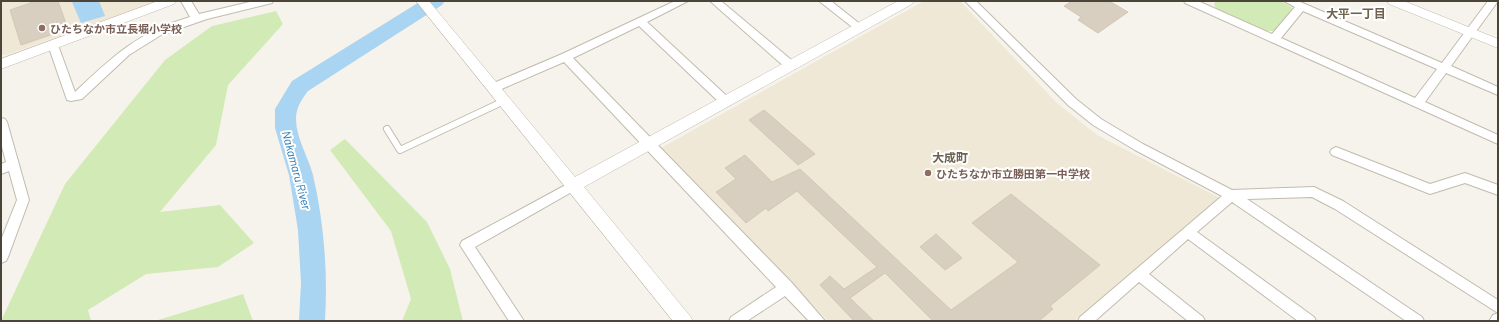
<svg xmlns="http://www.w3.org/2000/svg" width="1499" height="322" font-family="Barlow,'Noto Sans JP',sans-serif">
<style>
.education{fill:#efe8d6}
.green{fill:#d2eab5}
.water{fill:#a9d4f2}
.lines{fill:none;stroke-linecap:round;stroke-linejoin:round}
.river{fill:#a9d4f2;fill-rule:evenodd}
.building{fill:#d8cfc1;stroke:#d3c7b4}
.service-casing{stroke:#c2bbae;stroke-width:8}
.minor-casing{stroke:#c2bbae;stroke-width:2}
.tertiary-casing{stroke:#c2bbae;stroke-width:1}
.service{stroke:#fff;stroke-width:6}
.minor{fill:#fff;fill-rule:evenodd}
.tertiary{fill:#fff;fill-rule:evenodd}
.education-dot{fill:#8d6e63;stroke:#fff;stroke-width:1.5}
.labels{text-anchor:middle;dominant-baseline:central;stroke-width:4;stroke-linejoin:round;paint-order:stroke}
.education-label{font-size:11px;font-weight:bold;fill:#785e54;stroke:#fff;text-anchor:start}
.neighbourhood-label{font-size:12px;font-weight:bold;fill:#6e6250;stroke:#fff}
.water-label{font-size:12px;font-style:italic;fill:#2e7ab2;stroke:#fff}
</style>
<rect width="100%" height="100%" fill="#f6f3ec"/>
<path class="education" d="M1,1h156l-151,54h-5z
M924,1h36l97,102 40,32 123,63 -146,123h-246l-167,-173z"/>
<path class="green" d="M1216,1h65l12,7 -19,23h-9l-49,-22 -2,-5z
M276,11l7,13 -55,61 -12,60 -56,67 60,-7 34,38 -36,24 -72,7 -58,36 3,11h-90l64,-137 100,-124 47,-34z
M345,139l82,83 23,47 13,52h-61l9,-22 -20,-68 -61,-81z
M243,294l10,27h-97l2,-1z"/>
<path class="water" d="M76,1h23l6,15 -24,7 -9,-21z"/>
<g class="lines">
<path class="river" d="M421,1h24l-3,4 -134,86c-7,9 -12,17 -12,28 0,19 12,37 17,56 11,48 15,97 12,146h-26l2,-38 -3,-53 -9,-55 -14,-47v-19l17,-28z"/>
</g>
<path class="building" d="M36,1h22l10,28 -47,16 -11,-35z
M1072,1h27l5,2 5,-2 19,11 -30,21 -20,-13 3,-3 -17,-11z
M764,110l51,44 -17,11 -49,-45z
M745,155l27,27 28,-13 151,141 67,-48 -46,-39 39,-29 89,71 -50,41 3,3 -14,12h-106l-48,-48 -35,25 24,23h-20l-34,-36 10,-9 14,13 33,-22 -80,-76 -29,20 -2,-3 -20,15 -30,-31 20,-13 -11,-11z
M936,234l26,24 -17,12 -25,-23z"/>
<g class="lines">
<defs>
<path id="service" d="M387,129l13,21 104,-49"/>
<path id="minor" d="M181,1h10l8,13 55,-13h19l-1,2 -65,16 -46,16 -32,20 -47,44 -11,2 -4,-1 -19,-55 1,-3h8l1,3 17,47c38,-36 63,-60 115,-75z
M675,1h13l-41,21 83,77 2,3 -2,3h-8l-83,-79 -66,32 219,225 33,38h-16l-24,-25 -38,25h-18l2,-4 45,-30 -212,-225 -67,29 -4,1 -6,-4 2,-3 73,-31z
M710,1h11l74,62 1,3 -1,3h-8z
M819,1h12l34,27 -1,2h-8z
M965,1h11l100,98 25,20 42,25 89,46 82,-3 4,2 25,12 155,99v21h-9l4,-6 5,-2 -163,-104 -23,-12 -65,2 175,118 2,4h-18l-174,-119 -35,30 117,85 2,4h-18l-110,-82 -39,35 54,43 2,4h-17l-49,-39 -44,39h-17l2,-4 142,-121 -87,-46 -42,-25 -25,-20z
M1184,1h14l74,33 23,-27 -11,-6h14l144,62 46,-62h10l-47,65 47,21v8l-52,-22 -21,29 73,33v9l-313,-141zM1303,11l134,58 -22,29 -134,-60z
M1,118l4,1 2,3 22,78 -21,57 -2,4 -5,2v-23l16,-40 -8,-29 -8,3v-10l5,-2 -5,-19z
M1336,147l94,37 35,-11 33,12v10l-33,-12 -35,11 -98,-39 -2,-3 2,-3z
M573,181l4,2 2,3 -2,3 -102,58 49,74h-15l-49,-76 2,-4z"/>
<path id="tertiary" d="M158,1h18l-2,3 -173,65v-10z
M416,1h13l146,176 323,-176h16l-2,3 -328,183 106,129 3,5h-20z
M1387,1h17l94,38v9l-109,-44z"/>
</defs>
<use href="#service" class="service-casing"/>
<use href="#minor" class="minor-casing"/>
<use href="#tertiary" class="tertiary-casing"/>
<use href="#service" class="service"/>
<use href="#minor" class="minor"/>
<use href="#tertiary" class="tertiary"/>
</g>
<g class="education-dot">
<circle cx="42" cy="28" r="4"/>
<circle cx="928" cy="173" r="4"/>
</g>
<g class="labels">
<g class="education-label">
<text x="50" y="28">ひたちなか市立長堀小学校</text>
<text x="936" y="173">ひたちなか市立勝田第一中学校</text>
</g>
<g class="neighbourhood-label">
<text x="1356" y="13">大平一丁目</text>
<text x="950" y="157">大成町</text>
</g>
<g class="water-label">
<text transform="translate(297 170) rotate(75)">Nakamaru River</text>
</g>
</g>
<rect width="1499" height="322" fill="none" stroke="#4b4439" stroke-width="4"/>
</svg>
